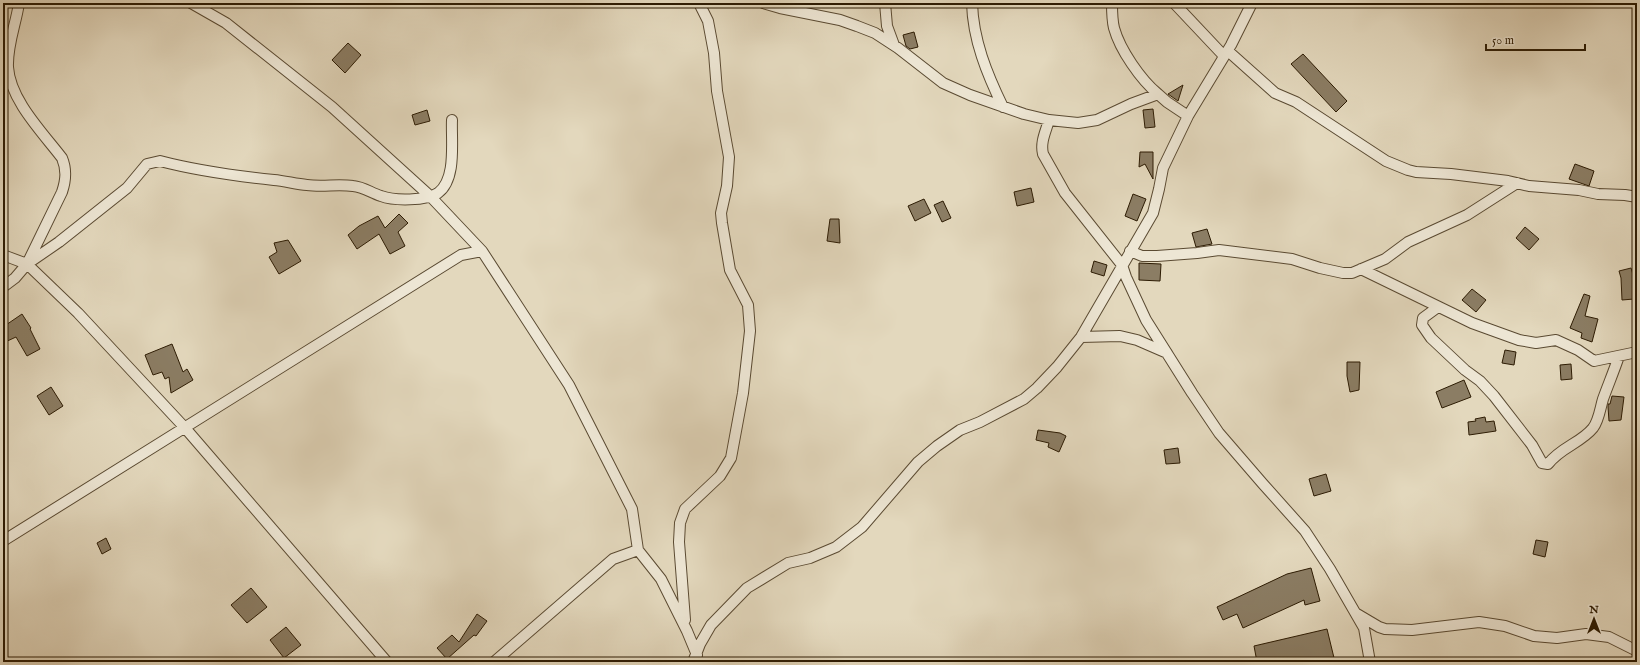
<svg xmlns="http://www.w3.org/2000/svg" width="1640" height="665" font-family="'IM FELL English',serif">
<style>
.building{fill:#8b7d64;stroke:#2c1b03}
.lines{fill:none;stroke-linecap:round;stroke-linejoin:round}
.street-casing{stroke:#5a4a32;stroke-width:12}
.street{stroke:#ede6d4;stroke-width:10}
</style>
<rect width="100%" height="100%" fill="#e3d8bd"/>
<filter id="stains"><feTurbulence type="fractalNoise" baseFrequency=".005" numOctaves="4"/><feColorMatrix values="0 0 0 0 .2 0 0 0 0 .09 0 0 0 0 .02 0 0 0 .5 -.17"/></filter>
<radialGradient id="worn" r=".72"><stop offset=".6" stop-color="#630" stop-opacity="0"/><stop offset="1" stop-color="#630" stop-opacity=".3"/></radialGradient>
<path class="building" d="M914,32l4,15 -8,2 -4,-3 -3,-11z
M348,43l13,12 -16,18 -13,-13z
M1303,54l44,47 -11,11 -45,-48z
M1183,85l-5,16 -10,-7z
M1153,109l2,18 -10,1 -2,-18z
M427,110l3,11 -15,4 -3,-10z
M1140,152h13v27l-8,-15 -6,3z
M1575,164l19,7 -5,15 -20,-7z
M1031,188l3,14 -17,4 -3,-14z
M1133,194l13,5 -9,22 -12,-5z
M924,199l7,14 -16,8 -7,-15z
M943,201l8,17 -9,4 -8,-17z
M399,214l9,9 -10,9 7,14 -15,8 -11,-20 -22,15 -9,-14 11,-9 19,-10 7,12z
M830,219h9l1,24 -13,-2z
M1525,227l14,12 -10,11 -13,-12z
M1207,229l5,15 -16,3 -4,-14z
M288,240l13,21 -22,13 -10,-17 8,-5 -3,-9z
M1094,261l13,4 -3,11 -13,-4z
M1139,263l22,1 -1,17 -21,-1z
M1631,268l3,10v21l-12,1 -1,-22 -2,-7z
M1472,289l14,11 -10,12 -14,-12z
M1584,294l6,2 -5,20 13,3 -6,23 -11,-4 1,-5 -12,-5z
M22,314l9,14 -1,1 10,20 -13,7 -11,-19 -13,6v-16z
M172,344l11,28 4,-3 6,11 -22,13 -2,-16 -4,2 -3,-7 -9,3 -8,-20z
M1505,350l11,2 -2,13 -12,-2z
M1347,362h13l-1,28 -9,2 -3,-16z
M1571,364l1,15 -11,1 -1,-15z
M1464,380l7,17 -29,11 -6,-16z
M51,387l12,19 -14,9 -12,-19z
M1612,396l12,1 -3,23 -12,1 -1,-14v-3h2z
M1485,417l1,5 8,-1 2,10 -27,4 -1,-13 8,-1 -1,-2z
M1038,430l22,3 6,3 -7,16 -11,-5 1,-4 -13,-3z
M1178,448l2,15 -14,1 -2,-14z
M1326,474l5,17 -17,5 -5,-17z
M106,538l5,11 -9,5 -5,-11z
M1536,540l12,2 -3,15 -12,-3z
M1311,568l9,33 -15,4 -1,-5 -61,28 -6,-14 -14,6 -6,-13 70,-33z
M251,588l16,19 -20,16 -16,-18z
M477,614l10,7 -11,15 -2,-1 -27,24 -10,-11 15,-13 7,7z
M286,627l15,18 -17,13 -14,-18z
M1327,629l8,33h-78l-3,-16z"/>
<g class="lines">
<defs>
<path id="street" d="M191,3l35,20 106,84 98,89 52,55 87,134 63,124 6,41 23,29 26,52 10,24
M763,3l17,5 60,12 17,6 18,7 23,15 45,35 27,12 54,19 25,6 29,3 19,-3 34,-16 27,-10 9,8 21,14
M885,3l2,23 7,19
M972,3c1,37 15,71 31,104
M1112,3c0,8 0,17 2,25 6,22 27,52 44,66
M1174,3l50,53
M1228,51l47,42 21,9 90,59 22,9 8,2 35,2 57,7 21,5 50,4 19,4 27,1 12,2
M1049,120c-3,11 -9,22 -6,34l22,39 57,72 4,12 20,43 46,73 27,40 44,51 42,47 25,38 34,59 6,34
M1130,251l12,5h15l40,-3 22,-3 73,9 28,9 23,5h9l33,-14 23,-17 59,-27 50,-32
M3,255l24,9 51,49 108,116 201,233
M27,264l32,-22 68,-54 20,-24 13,-3c38,10 76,15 114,19 11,1 22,4 33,5 15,2 31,-1 46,1 11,1 18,7 28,10 13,5 45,5 57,-3 19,-14 13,-52 14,-73
M1361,269l111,54 47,17 17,3 20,-3 22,10 16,11 43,-9
M3,287l12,-9 12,-14 35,-72c4,-12 5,-22 0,-34 -19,-25 -52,-58 -54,-91 -1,-22 8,-43 11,-64
M1438,307l-15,11 -1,7 9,13 34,32 15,11 14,15 38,49 10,18 6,1c13,-17 33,-21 45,-36 6,-8 7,-19 10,-29 5,-14 11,-28 16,-43
M1081,337l39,-1 17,4 30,13
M3,541l458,-286 21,-4
M1357,614l22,13 6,2 27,1 67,-8 26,4 29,10 23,2 29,-4 23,3 28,14
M685,620l-6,-78 1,-19 5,-14 35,-33 11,-18 12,-65 7,-62 -2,-26 -18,-35 -8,-47 -1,-10 6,-27 2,-29 -12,-66 -3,-38 -6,-32 -9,-18
M494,662l119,-103 25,-9
M693,662l7,-18 11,-19 36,-37 41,-25 22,-5 26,-11 26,-20 56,-65 19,-16 23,-16 20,-8 44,-23 13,-11 20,-21 24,-30 72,-124 6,-24 4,-21 25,-52 43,-71 21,-42"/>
</defs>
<use href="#street" class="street-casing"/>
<use href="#street" class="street"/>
</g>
<rect width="1640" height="665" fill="none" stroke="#e3d8bd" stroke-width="16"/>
<rect x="4" y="4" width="1632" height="657" fill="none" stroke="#2c1b03" stroke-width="2"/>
<rect x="8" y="8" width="1624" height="649" fill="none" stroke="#2c1b03"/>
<g transform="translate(1594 619)" stroke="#ede6d4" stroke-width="3" paint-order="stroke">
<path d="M0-3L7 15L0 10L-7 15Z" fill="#2c1b03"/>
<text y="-6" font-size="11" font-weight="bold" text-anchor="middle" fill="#2c1b03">N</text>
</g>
<path d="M1486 44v6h99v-6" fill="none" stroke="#2c1b03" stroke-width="2"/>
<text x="1492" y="44" font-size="12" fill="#2c1b03" stroke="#ede6d4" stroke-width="3" paint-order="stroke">50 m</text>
<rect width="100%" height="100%" filter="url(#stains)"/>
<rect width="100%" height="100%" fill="url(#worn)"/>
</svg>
